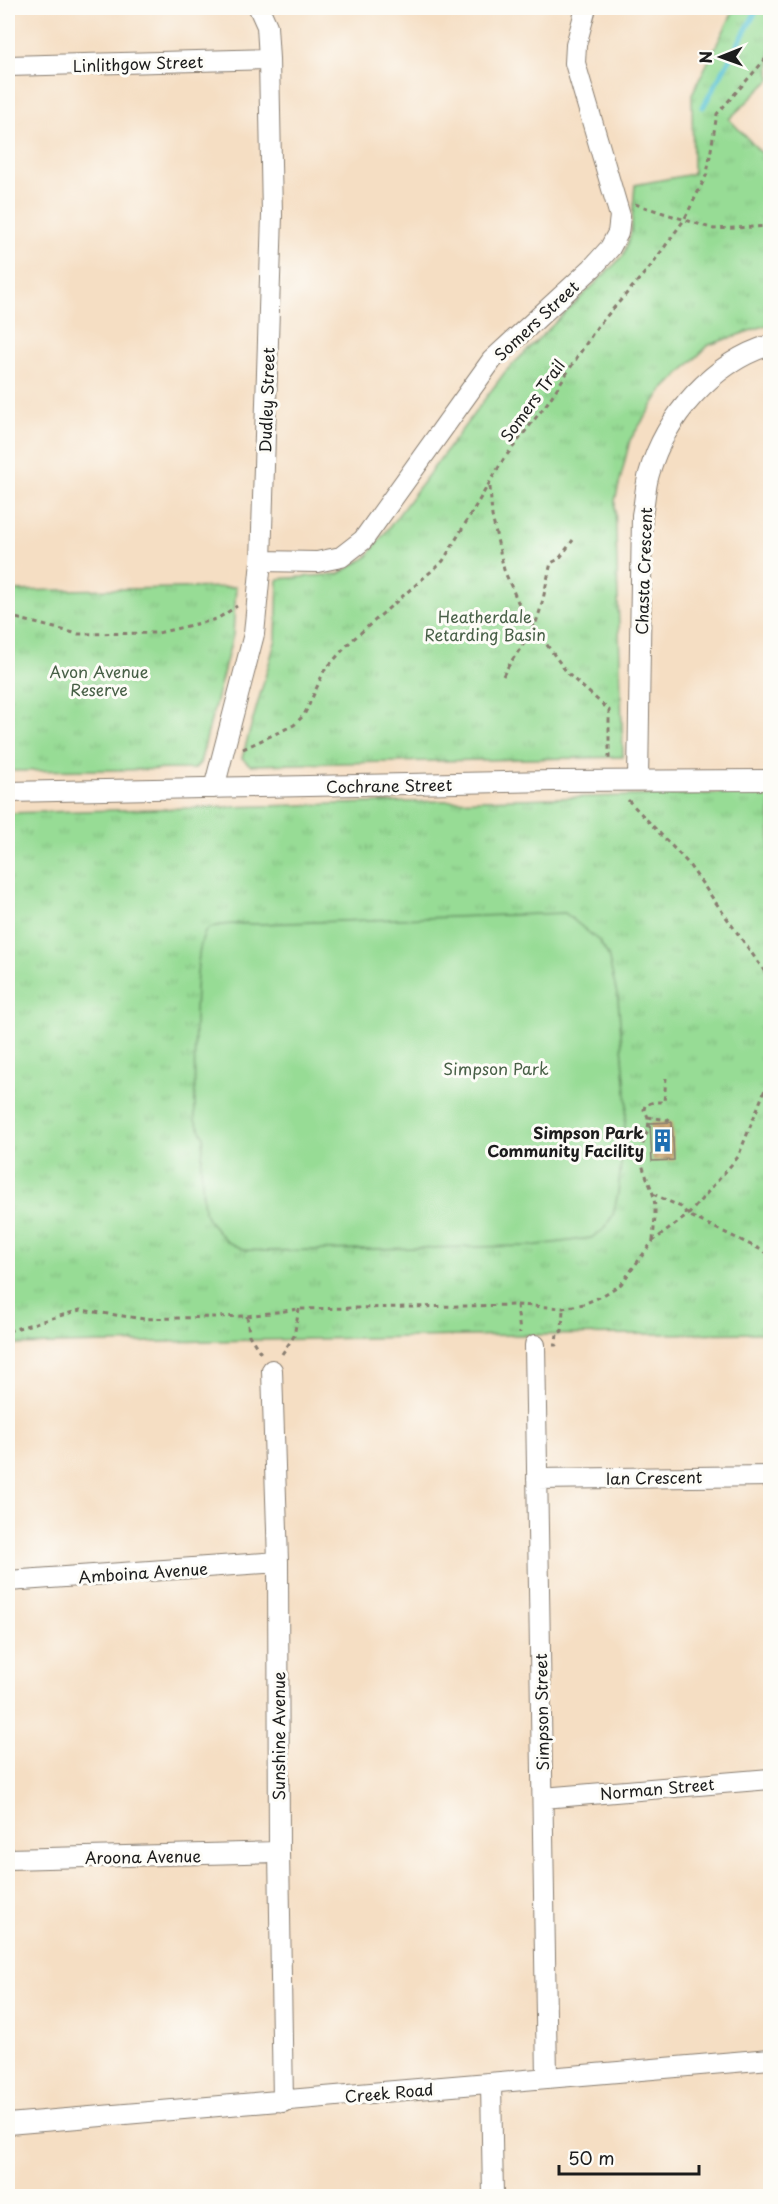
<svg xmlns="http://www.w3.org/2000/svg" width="778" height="2204" font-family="'Playpen Sans',sans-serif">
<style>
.park{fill:url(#park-tufts);stroke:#5a7c58;stroke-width:1.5}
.garden{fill:#97dc95;stroke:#5a7c58;stroke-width:1.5}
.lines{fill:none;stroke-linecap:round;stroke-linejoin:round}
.stream{stroke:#5bc4d7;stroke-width:5}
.building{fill:url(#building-cross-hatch)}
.street-casing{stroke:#887d70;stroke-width:22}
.path{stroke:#887d70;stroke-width:3;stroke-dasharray:4.5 4.5;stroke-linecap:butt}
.street{stroke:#fff;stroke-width:20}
.labels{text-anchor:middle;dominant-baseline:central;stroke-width:6;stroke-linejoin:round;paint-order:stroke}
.street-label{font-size:16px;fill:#1c1c1c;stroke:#fdfcf7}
.park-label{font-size:16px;fill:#475f46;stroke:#fdfcf7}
.poi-label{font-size:16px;font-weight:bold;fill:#1c1c1c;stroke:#fdfcf7;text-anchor:end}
</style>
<defs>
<pattern id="park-tufts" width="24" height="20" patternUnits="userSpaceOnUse" patternTransform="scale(1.5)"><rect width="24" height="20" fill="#97dc95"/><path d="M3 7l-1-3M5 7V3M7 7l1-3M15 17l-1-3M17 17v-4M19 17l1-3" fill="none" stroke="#82bc80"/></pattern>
<pattern id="building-cross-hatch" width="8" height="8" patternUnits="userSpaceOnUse" patternTransform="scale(1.5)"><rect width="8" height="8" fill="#cda570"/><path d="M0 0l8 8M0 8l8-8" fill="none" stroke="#af8d60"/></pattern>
</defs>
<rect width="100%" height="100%" fill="#fdfcf7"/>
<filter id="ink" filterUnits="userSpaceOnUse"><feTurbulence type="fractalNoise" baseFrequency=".0167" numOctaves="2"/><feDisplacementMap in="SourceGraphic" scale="12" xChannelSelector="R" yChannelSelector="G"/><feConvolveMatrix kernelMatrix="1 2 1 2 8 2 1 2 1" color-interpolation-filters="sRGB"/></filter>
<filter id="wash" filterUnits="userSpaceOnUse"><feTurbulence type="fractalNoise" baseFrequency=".008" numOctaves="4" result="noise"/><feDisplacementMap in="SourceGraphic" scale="24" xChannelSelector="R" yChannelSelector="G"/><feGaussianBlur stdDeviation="1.35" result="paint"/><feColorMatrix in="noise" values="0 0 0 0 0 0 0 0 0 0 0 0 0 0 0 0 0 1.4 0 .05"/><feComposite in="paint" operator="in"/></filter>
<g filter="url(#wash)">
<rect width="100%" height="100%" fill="#f5dec3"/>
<path class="park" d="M735,8h35v72l-41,39 41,43v162l-61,21 -48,47 -31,48 -15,61 8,256 -373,8 -8,-7 34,-119 2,-60 61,-5 28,-17 138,-185 118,-116 8,-23 4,-48 58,-11 -1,-80z
M236,587l-3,48 -33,128 -6,6 -186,2v-180z
M770,792v541l-255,2 -507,10v-532z"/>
<path class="garden" d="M565,913l34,28 9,14 10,44 9,105 -9,89 -5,22 -10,15 -12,8 -60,8 -264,5 -21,-1 -19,-8 -17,-20 -6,-11 -3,-44 3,-31 -9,-16c0,-30 -4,-172 11,-189 7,-9 41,-7 54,-7z"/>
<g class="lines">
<path class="stream" d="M703,107l55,-99"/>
</g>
<g id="blocks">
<path class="building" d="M672,1122l2,38 -22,1 -2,-38z"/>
</g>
</g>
<g filter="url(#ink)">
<use href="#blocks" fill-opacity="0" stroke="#887d70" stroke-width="1.5"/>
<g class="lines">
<defs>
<path id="street" d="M8,66l261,-7
M261,561l56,1 24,-5 22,-17 129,-180 100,-92 18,-20 8,-15 2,-17 -45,-153 1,-18 10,-37
M638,780l4,-265c3,-14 3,-28 7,-41 16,-57 64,-112 121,-129
M214,788l40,-154 7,-73 11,-346 -3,-156 -2,-33 -8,-18
M8,792l545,-11 217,-1
M535,1345l12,733
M272,1370l6,192 1,290 4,250
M537,1479l233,-3
M8,1581l270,-19
M543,1798l227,-19
M8,1859l271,-7
M491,2083l2,113
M8,2124l762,-65"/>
</defs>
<use href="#street" class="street-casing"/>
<path class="path" d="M635,204l79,25 56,-3
M490,487l2,29 12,54 17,39 47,65 41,36v52
M8,616l70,18 80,-1 59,-14 20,-13
M503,676c7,-15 17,-26 26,-40 13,-20 16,-50 22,-73l8,-4 14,-19
M243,749l51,-24 10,-10 5,-10 15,-34 26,-29 93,-81 60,-101 45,-58 49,-75 53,-60 34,-47 23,-46 10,-60 53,-60
M628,800l59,62 83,117
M648,1117l20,3 3,-4
M653,1194l28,13 7,8 82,39
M653,1241c1,-16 4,-31 0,-47 -4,-14 -12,-25 -12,-40 0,-15 15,-29 3,-44l1,-5 9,-3h10l2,-24
M517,1305l3,28
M247,1316l2,19 13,20
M8,1331l72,-21 64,9 103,-3 52,-7 218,-4 46,3 21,-4 18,-8 19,-12 32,-43 35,-26 50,-58 32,-80
M553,1345h3l1,-12 5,-2 1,-23
M282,1354l12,-18 5,-27"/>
<use href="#street" class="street"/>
</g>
</g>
<defs>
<symbol id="building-bare" viewBox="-9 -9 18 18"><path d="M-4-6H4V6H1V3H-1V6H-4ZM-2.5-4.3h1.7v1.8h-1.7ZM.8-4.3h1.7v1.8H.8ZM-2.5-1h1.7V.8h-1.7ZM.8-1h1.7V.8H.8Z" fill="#1f6fb2" stroke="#fdfcf7" stroke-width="2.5" paint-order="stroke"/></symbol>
</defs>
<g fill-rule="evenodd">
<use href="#building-bare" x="646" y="1124" width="33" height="33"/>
</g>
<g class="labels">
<g class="street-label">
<text transform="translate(138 63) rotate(-2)">Linlithgow Street</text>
<text transform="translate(536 320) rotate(-43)">Somers Street</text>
<text transform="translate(266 400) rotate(-88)">Dudley Street</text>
<text transform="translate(532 400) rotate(-54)">Somers Trail</text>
<text transform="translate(643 571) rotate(-88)">Chasta Crescent</text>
<text transform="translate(389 785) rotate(-1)">Cochrane Street</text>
<text transform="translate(654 1477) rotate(-1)">Ian Crescent</text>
<text transform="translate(143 1572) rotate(-4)">Amboina Avenue</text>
<text transform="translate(541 1712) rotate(-91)">Simpson Street</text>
<text transform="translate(278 1736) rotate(-90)">Sunshine Avenue</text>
<text transform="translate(657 1788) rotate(-5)">Norman Street</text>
<text transform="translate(143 1856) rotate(-1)">Aroona Avenue</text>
<text transform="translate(389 2092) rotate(-5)">Creek Road</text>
</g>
<g class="park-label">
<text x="485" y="616">Heatherdale<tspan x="485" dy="18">Retarding Basin</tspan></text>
<text x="99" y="671">Avon Avenue<tspan x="99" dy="18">Reserve</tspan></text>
<text x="496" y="1068">Simpson Park</text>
</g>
<g class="poi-label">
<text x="644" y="1132">Simpson Park<tspan x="644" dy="18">Community Facility</tspan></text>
</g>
</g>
<rect width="778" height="2204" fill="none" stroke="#fdfcf7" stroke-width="30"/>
<g transform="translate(721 57) rotate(269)" stroke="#fdfcf7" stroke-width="4.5" paint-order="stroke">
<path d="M0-4.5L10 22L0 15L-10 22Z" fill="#1c1c1c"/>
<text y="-9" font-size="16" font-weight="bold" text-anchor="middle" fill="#1c1c1c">N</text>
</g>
<path d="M559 2165v9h140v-9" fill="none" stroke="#1c1c1c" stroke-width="3"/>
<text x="568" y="2165" font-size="18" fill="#1c1c1c" stroke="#fdfcf7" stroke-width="4.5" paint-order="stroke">50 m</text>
</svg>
